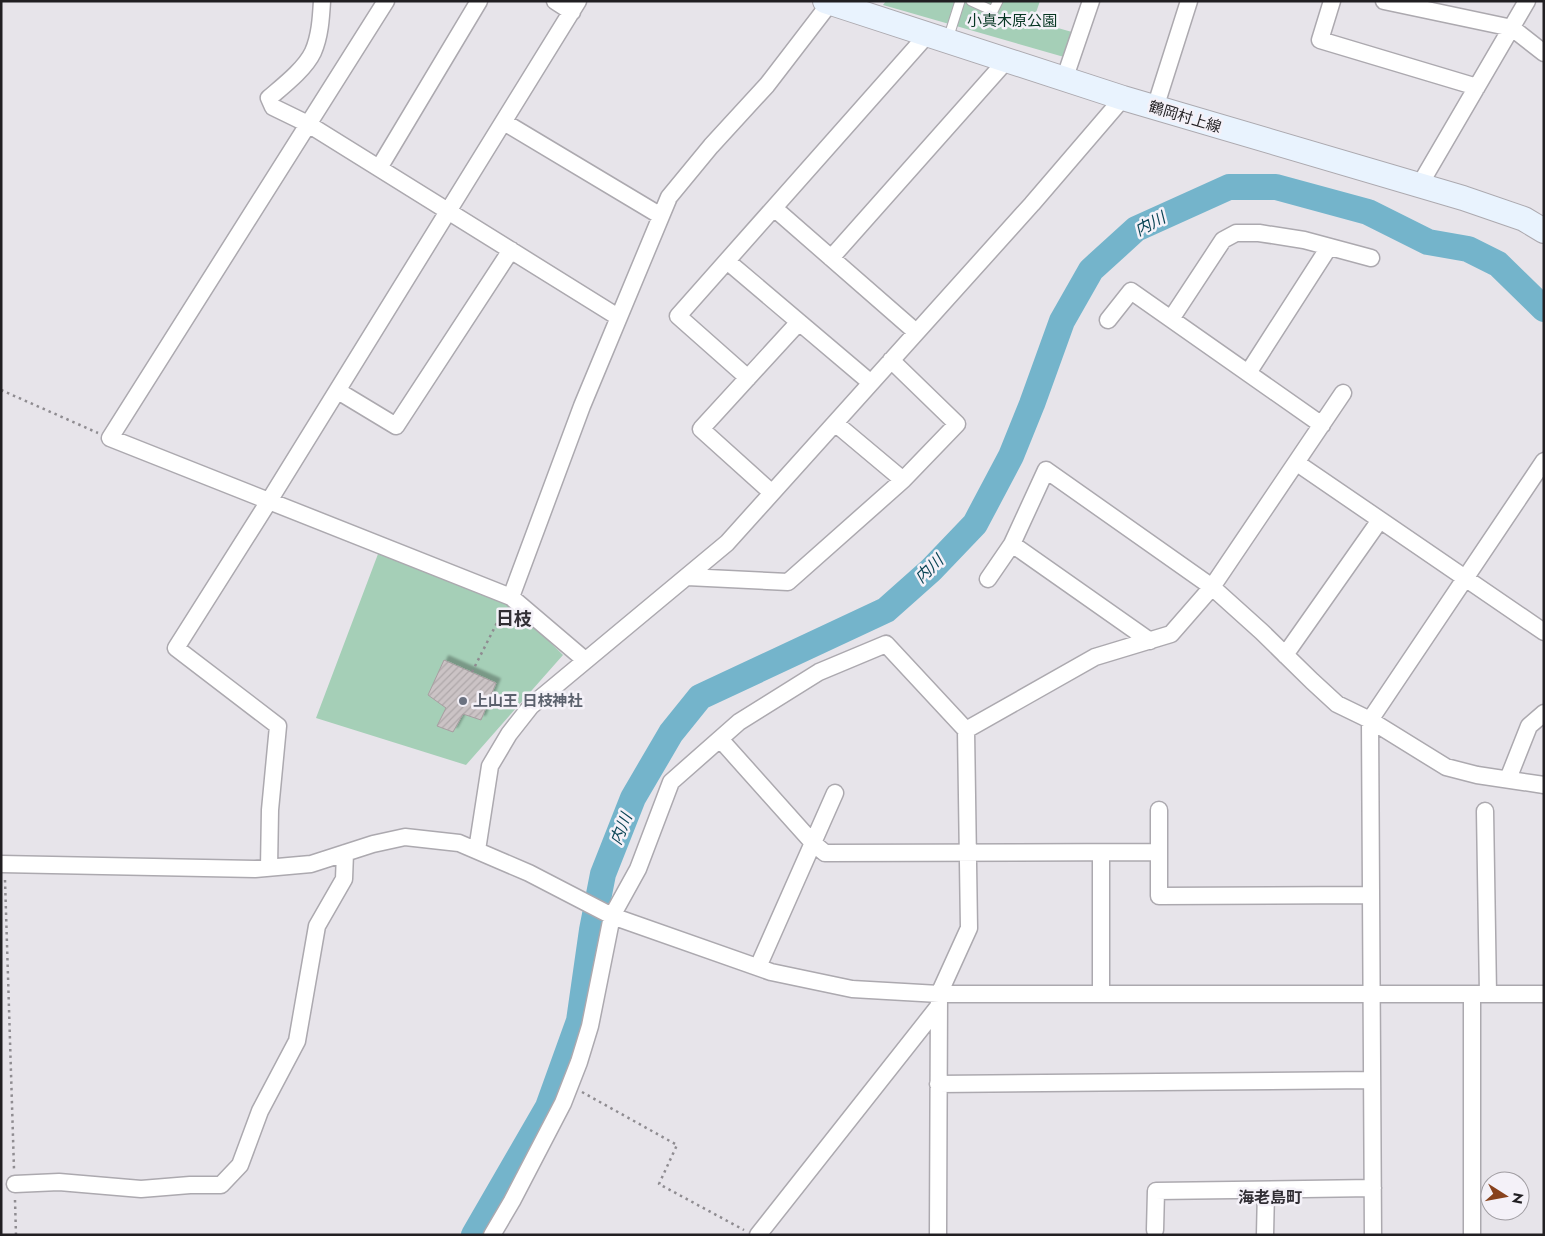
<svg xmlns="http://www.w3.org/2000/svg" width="1545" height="1236" font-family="Jost,'Noto Sans JP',sans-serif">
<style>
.green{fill:#a5cfb7}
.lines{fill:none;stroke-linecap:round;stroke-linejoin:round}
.river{stroke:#74b4cb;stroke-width:26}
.building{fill:url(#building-hatch);stroke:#a79ea1;filter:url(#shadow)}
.service-casing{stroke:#aca9af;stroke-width:11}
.minor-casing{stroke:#aca9af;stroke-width:19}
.secondary-casing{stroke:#aca9af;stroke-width:26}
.path{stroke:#8f8c91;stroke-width:2.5;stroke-dasharray:2.5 4;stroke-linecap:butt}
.service{stroke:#fff;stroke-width:9}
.minor{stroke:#fff;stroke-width:16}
.secondary{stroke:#e9f3fe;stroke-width:24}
.worship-dot{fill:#6b7280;stroke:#f4f1f8;stroke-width:2}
.labels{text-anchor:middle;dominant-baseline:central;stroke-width:5;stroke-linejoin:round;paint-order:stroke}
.park-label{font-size:15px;fill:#063622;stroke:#f4f1f8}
.street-label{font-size:15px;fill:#211f22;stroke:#f4f1f8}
.worship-label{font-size:15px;font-weight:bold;fill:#5b616d;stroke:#f4f1f8;text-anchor:start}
.water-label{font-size:16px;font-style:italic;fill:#0b4556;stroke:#f4f1f8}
.neighbourhood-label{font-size:16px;font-weight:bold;fill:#312e34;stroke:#f4f1f8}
.quarter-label{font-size:18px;font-weight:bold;fill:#312e34;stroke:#f4f1f8}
</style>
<defs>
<pattern id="building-hatch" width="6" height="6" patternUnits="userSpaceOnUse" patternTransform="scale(1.25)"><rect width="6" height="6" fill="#cbc3c5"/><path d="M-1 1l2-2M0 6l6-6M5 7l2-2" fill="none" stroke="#aea7a9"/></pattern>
<filter id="shadow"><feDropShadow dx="4.5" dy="-4.5" stdDeviation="1" flood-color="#0004"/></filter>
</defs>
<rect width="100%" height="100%" fill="#e7e4ea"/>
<path class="green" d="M886,1h154l-7,20 39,11 -8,25 -181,-52z
M378,554l134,50 51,51 -97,110 -150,-47z"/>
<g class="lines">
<path class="river" d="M474,1235l74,-128 31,-86 13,-91 11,-56 30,-76 38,-65 29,-36 186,-87 45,-40 44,-46 36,-68 21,-52 30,-83 29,-51 45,-41 93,-42h47l92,25 60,30 40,7 30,15 46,45"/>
</g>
<path class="building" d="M444,660l52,23 -15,37 -18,-6 -10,18 -16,-6 9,-18 -18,-13z"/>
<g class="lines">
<defs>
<path id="service" d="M971,1l22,10 5,-10
M948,39l12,-38"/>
<path id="minor" d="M322,1c-1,17 -2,35 -9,51 -8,17 -30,34 -44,46l4,9 35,17 310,193
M386,1l-276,437 401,159 74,63
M555,1l17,11
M1332,1l-12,39 157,47
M1384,1l128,27 32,25
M1064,80l27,-79
M1155,108l34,-107
M504,122l157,94
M379,168l100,-167
M1419,186l108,-185
M774,208l142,124
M831,258l175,-197
M727,261l144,122
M1171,319l52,-79 13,-7h23l45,7 67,18
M1108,320l23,-29 191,134
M1248,373l81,-126
M748,378l-70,-62 249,-281
M338,391l58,35 115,-176
M835,423l68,57
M1297,463l247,169
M772,493l-71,-64 98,-107
M1012,544l138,97
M687,577l101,5 115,-102 54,-56 -66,-64
M988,579l24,-35 34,-74 166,117 50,45 50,49 25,23 33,16 76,47 31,8 67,10
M511,597l71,-191 87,-209 42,-51 56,-61 63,-82
M1285,655l95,-135
M966,730l129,-73 76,-23 41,-47 131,-194
M720,739l93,104 12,10 334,-1
M1508,779l21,-53 15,-13
M1159,810v86l212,-1
M1485,811l3,183
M477,850l13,-84 19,-32 22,-28 196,-163 305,-339 91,-106
M1,864l254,5 56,-5 62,-20 32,-7 54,6 70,30 83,43 159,56 81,17 87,5h605
M269,868l1,-58 8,-84 -102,-78 93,-147 309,-500
M758,967l77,-174
M1101,993v-140
M1472,994v241
M938,1084l434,-4
M15,1184l44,-2 82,7 49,-4h31l19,-20 20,-54 37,-70 20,-115 27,-47 1,-26
M1155,1230l1,-39 217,-3
M492,1235l20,-34 51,-98 16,-41 11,-36 22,-110 26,-47 33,-87 68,-60 80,-50 67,-28 80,86 3,198 -30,66 -1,241
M758,1235l180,-228
M1265,1235l1,-45
M1373,1235l-3,-515 174,-259"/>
<path id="secondary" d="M825,1l298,97 340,100 61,21 20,12"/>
</defs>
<use href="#service" class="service-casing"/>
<use href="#minor" class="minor-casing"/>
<use href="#secondary" class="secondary-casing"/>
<path class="path" d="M1,390l97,43
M472,672l31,-61
M5,880l9,289
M582,1092l95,53 -18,39 85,46
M15,1200l1,35"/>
<use href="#service" class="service"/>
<use href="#minor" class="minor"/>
<use href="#secondary" class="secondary"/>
</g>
<circle class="worship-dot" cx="463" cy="701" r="5"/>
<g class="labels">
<g class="park-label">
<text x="1012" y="21">小真木原公園</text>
</g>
<g class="street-label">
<text transform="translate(1185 117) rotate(17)">鶴岡村上線</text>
</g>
<g class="worship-label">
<text x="473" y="701">上山王 日枝神社</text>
</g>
<g class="water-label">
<text transform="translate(1150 224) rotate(-28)">内川</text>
<text transform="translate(929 569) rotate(-44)">内川</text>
<text transform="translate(621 829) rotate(-68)">内川</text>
</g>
<g class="neighbourhood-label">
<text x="1270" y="1197">海老島町</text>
</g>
<g class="quarter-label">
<text x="514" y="619">日枝</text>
</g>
</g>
<rect width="1545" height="1236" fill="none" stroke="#211f22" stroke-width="5"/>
<g transform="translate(1505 1196) rotate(101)"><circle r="24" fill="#f4f1f8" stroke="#a09da2"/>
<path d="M0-4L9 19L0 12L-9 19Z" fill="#88421d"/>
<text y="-8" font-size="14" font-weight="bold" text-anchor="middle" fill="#211f22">N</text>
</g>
</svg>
